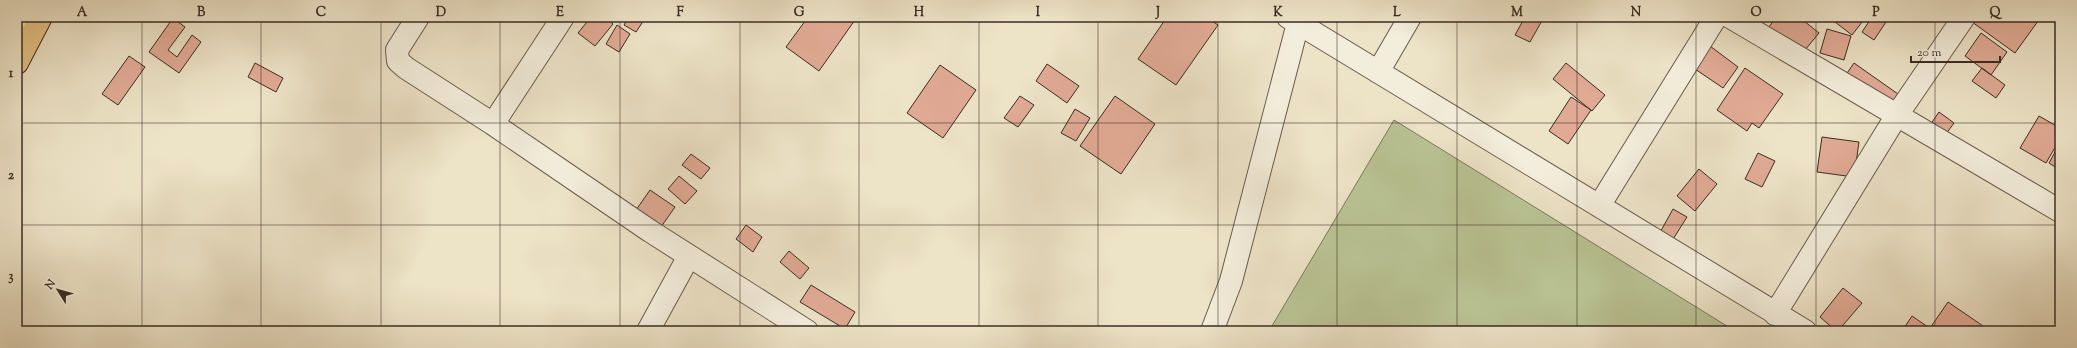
<svg xmlns="http://www.w3.org/2000/svg" width="2077" height="348" font-family="'Sorts Mill Goudy',serif">
<style>
.green{fill:#b9c394;stroke:#7a785c}
.building{fill:#e1aa95;stroke:#3b2c24}
.lines{fill:none;stroke-linecap:round;stroke-linejoin:round}
.minor-casing{stroke:#685a4d;stroke-width:24}
.major-casing{stroke:#3b2c24;stroke-width:24}
.minor{stroke:#f3eddb;stroke-width:22}
.major{stroke:#e6c284;stroke-width:22}
.grid{fill:none;stroke:#3b2c24;stroke-width:1;stroke-opacity:0.55}
.neatline{fill:none;stroke:#3b2c24;stroke-width:1.5}
.grid-label{font-size:13px;text-anchor:middle;font-weight:bold;fill:#3b2c24}
</style>
<rect width="100%" height="100%" fill="#ede3c7"/>
<filter id="stains"><feTurbulence type="fractalNoise" baseFrequency=".005" numOctaves="4"/><feColorMatrix values="0 0 0 0 .2 0 0 0 0 .09 0 0 0 0 .02 0 0 0 .5 -.17"/></filter>
<radialGradient id="worn" r=".72"><stop offset=".6" stop-color="#630" stop-opacity="0"/><stop offset="1" stop-color="#630" stop-opacity=".3"/></radialGradient>
<path class="green" d="M1394,120l341,211h-466z"/>
<path class="building" d="M591,17h14l8,7 -18,22 -17,-13z
M629,17h17l-10,15 -12,-7z
M808,17h49l-38,54 -33,-24z
M1167,17h39l12,8 -42,60 -38,-26z
M1525,17h19l-14,25 -15,-7z
M1777,17h22l20,16 -19,23 -33,-27z
M1838,17h28l-14,18 -17,-13z
M1872,17l16,2 -14,21 -12,-8z
M1976,17h65l-26,36 -43,-31z
M173,18l12,9 -17,23 9,7 15,-22 9,7 -22,31 -30,-21z
M617,25l13,9 -11,18 -13,-8z
M1827,29l24,7 -7,24 -24,-7z
M1981,33l26,19 -16,23 -26,-19z
M1710,46l28,21 -15,21 -28,-19z
M129,56l16,11 -27,38 -16,-11z
M255,63l28,15 -7,14 -28,-15z
M1566,63l39,32 -13,16 -39,-32z
M1854,63l44,31 -11,16 -44,-31z
M1047,64l32,22 -12,17 -31,-22z
M940,65l36,25 -33,48 -36,-25z
M1745,68l38,26 -24,34 -7,-5 -5,8 -30,-21z
M1982,68l23,17 -9,13 -24,-17z
M1020,96l14,9 -16,22 -14,-9z
M1115,96l40,28 -34,50 -41,-28z
M1571,97l20,13 -23,34 -19,-13z
M1075,109l15,9 -14,23 -15,-8z
M1939,112l15,11 -14,19 -14,-11z
M2039,116l21,12v11l-14,24 -26,-15z
M1822,137l37,5 -5,35 -37,-5z
M2060,143v27l-11,-7z
M1758,153l17,8 -13,26 -17,-8z
M691,154l19,14 -9,11 -19,-14z
M1699,169l18,15 -22,27 -18,-15z
M679,176l18,15 -12,13 -17,-15z
M650,190l25,17 -14,20 -25,-17z
M1673,209l14,8 -17,27 -12,-8z
M746,225l16,12 -9,15 -17,-13z
M789,251l20,17 -9,11 -20,-17z
M811,285l44,27 -10,17 -45,-27z
M1843,288l19,15 -24,28h-2l-16,-14z
M1948,302l35,24 -3,5h-52z
M1912,316l16,11 -2,4h-24z"/>
<g class="lines">
<defs>
<path id="minor" d="M418,17l-21,33 1,11 8,7 87,56
M563,17l-70,107 157,107 157,100
M1288,17l517,314
M1730,17l330,194
M17,28l11,12
M1378,72l32,-55
M1599,206l117,-189
M1775,314l122,-199 67,-98
M648,331l41,-75
M1212,331l19,-50 67,-258"/>
<path id="major" d="M17,63l24,-46"/>
</defs>
<use href="#minor" class="minor-casing"/>
<use href="#major" class="major-casing"/>
<use href="#minor" class="minor"/>
<use href="#major" class="major"/>
</g>
<path class="grid" d="M142,17v314M261,17v314M381,17v314M500,17v314M620,17v314M740,17v314M859,17v314M979,17v314M1098,17v314M1218,17v314M1337,17v314M1457,17v314M1577,17v314M1696,17v314M1816,17v314M1935,17v314M17,123h2043M17,225h2043"/>
<rect width="2077" height="348" fill="none" stroke="#ede3c7" stroke-width="44"/>
<g transform="translate(58 290) rotate(307)" stroke="#f3eddb" stroke-width="3" paint-order="stroke">
<path d="M0-3L7 15L0 10L-7 15Z" fill="#3b2c24"/>
<text y="-6" font-size="11" font-weight="bold" text-anchor="middle" fill="#3b2c24">N</text>
</g>
<path d="M1911 56v6h89v-6" fill="none" stroke="#3b2c24" stroke-width="2"/>
<text x="1917" y="56" font-size="12" fill="#3b2c24" stroke="#f3eddb" stroke-width="3" paint-order="stroke">20 m</text>
<rect x="22" y="22" width="2033" height="304" class="neatline"/>
<g class="grid-label">
<text x="82" y="16">A</text>
<text x="201" y="16">B</text>
<text x="321" y="16">C</text>
<text x="441" y="16">D</text>
<text x="560" y="16">E</text>
<text x="680" y="16">F</text>
<text x="799" y="16">G</text>
<text x="919" y="16">H</text>
<text x="1038" y="16">I</text>
<text x="1158" y="16">J</text>
<text x="1278" y="16">K</text>
<text x="1397" y="16">L</text>
<text x="1517" y="16">M</text>
<text x="1636" y="16">N</text>
<text x="1756" y="16">O</text>
<text x="1876" y="16">P</text>
<text x="1995" y="16">Q</text>
<text x="11" y="77">1</text>
<text x="11" y="179">2</text>
<text x="11" y="280">3</text>
</g>
<rect width="100%" height="100%" filter="url(#stains)"/>
<rect width="100%" height="100%" fill="url(#worn)"/>
</svg>
